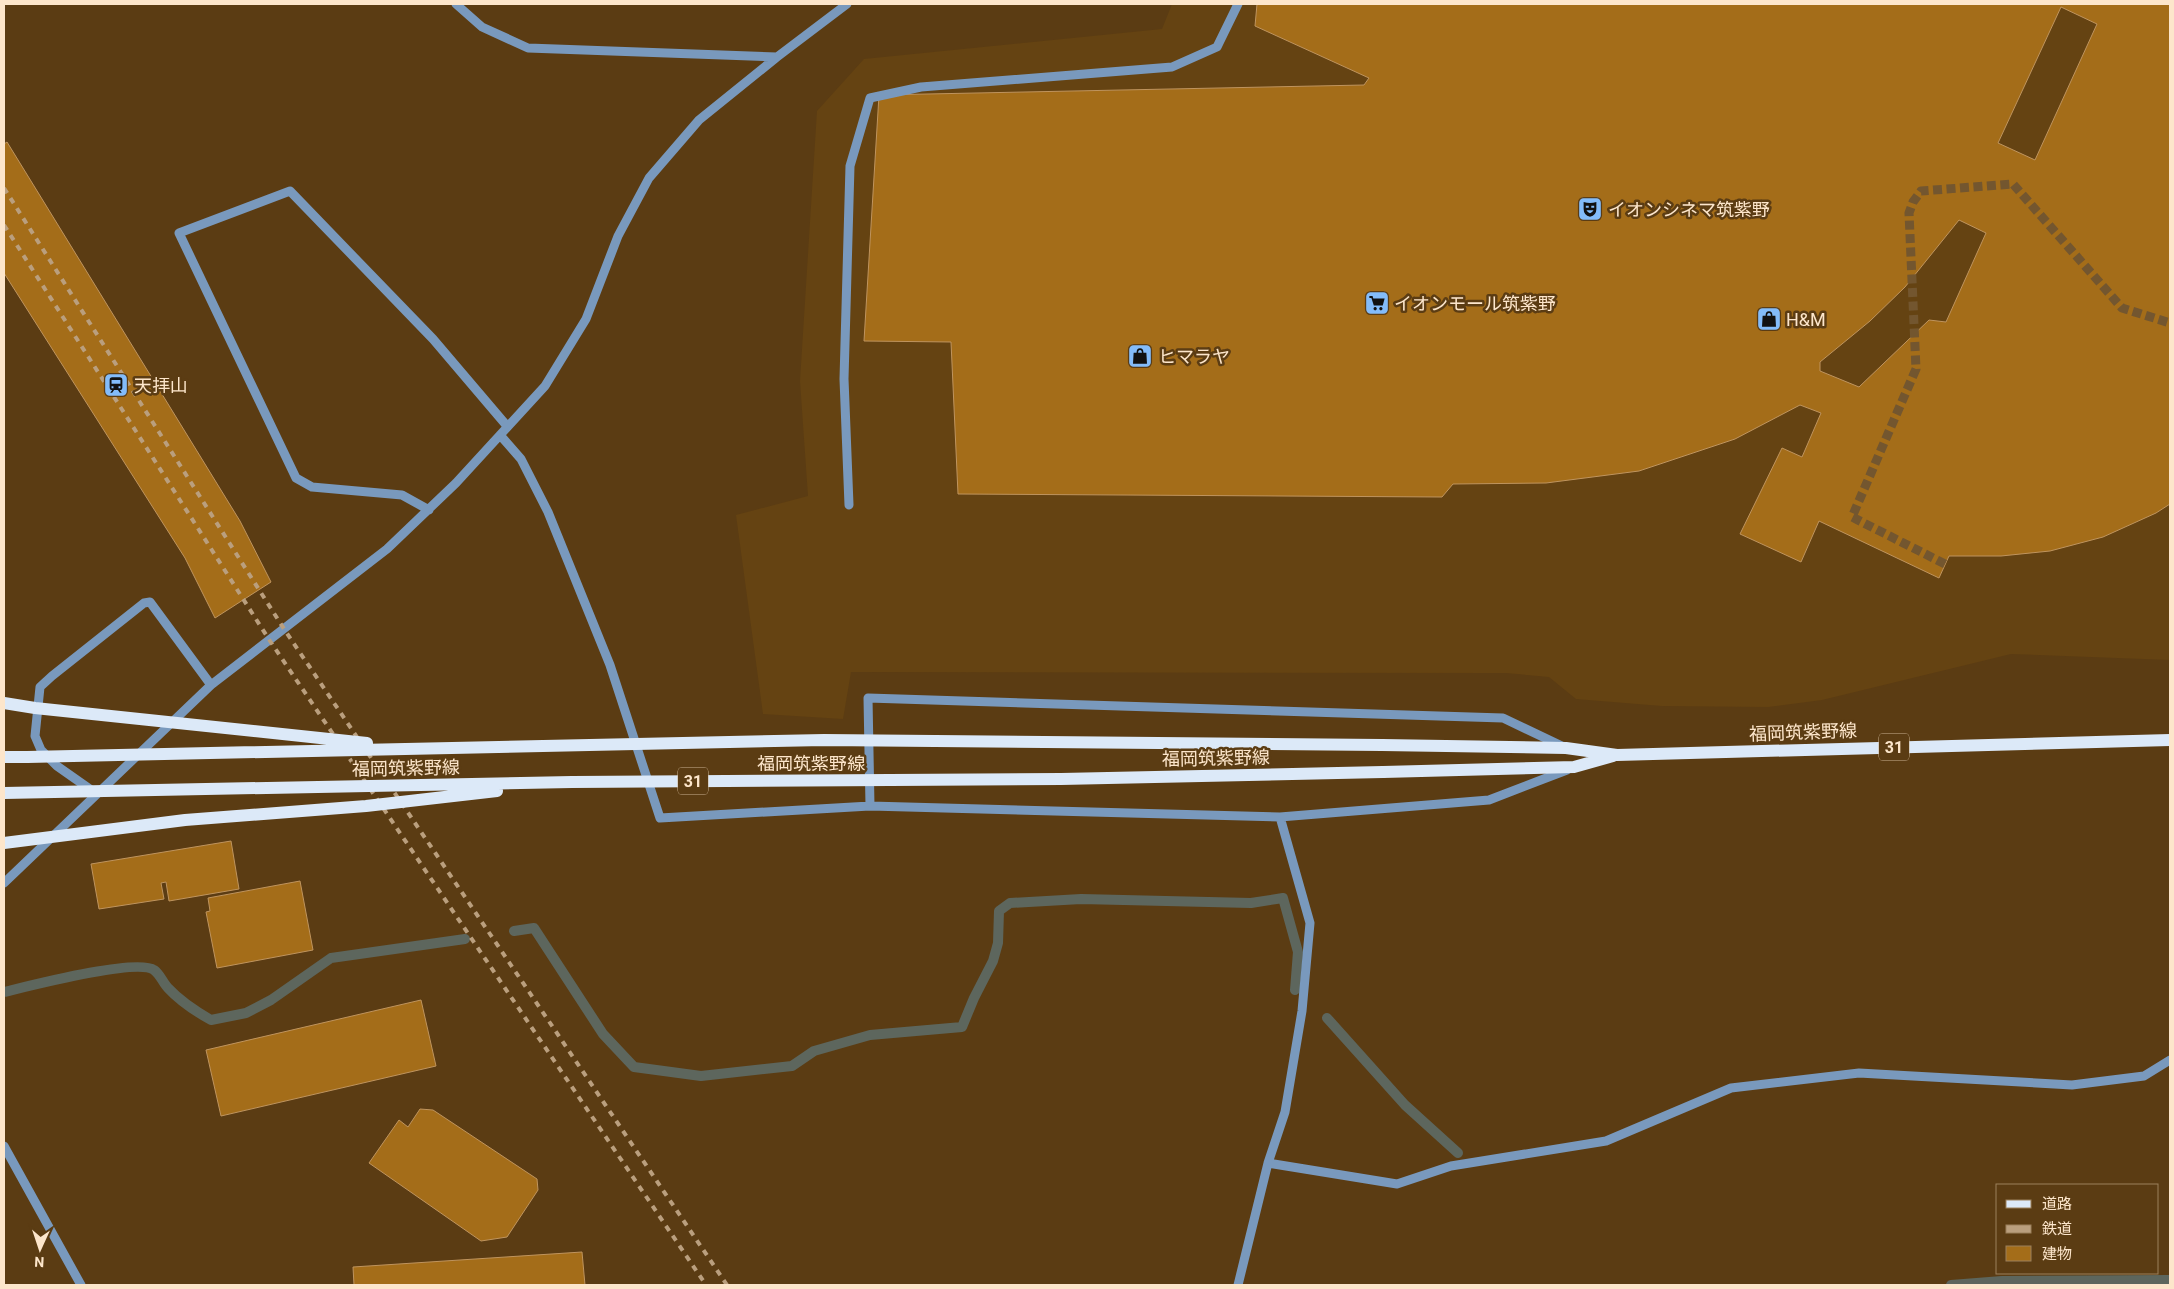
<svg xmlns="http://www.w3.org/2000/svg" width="2174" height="1289" font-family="Roboto,'Noto Sans JP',sans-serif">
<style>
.built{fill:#654312}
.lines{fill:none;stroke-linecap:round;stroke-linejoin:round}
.stream{stroke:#5d665d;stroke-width:10}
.building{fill:#a46d19;stroke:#bf945e;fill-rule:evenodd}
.minor-tunnel{stroke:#73562f;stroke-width:9;stroke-dasharray:9 4.5;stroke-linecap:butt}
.minor{stroke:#7999bd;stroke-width:9}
.major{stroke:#dce9f8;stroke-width:12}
.rail{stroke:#ba9f7e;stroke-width:4;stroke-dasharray:6 6;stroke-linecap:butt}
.major-bridge{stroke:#dce9f8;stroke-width:12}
.labels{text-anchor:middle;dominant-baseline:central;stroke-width:5;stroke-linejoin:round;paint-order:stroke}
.shield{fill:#5b3c13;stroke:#ccb394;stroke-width:1}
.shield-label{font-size:16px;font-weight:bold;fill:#fde6cb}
.poi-label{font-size:18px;fill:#fde6cb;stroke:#5b3c13;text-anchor:start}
.street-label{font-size:18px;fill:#fde6cb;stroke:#5b3c13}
</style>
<rect width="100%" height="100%" fill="#5b3c13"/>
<path class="built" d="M1172,4h998v656l-159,-6 -189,46 -54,7 -106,-1 -86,-7 -27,-22 -43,-4 -655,-1 -8,47 -80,-5 -27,-199 72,-19 -8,-115 17,-270 47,-52 298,-30z"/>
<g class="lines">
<path class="stream" d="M514,931l20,-3 69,106 31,33 67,9 91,-10 22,-15 56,-16 92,-8 12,-29 19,-37 5,-18 1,-32 11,-8 71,-4 170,4 32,-5 15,54 -3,38
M4,992c25,-6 133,-34 150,-22 6,4 9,13 14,18 13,14 27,23 43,32l35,-7 25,-13 60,-42 134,-19
M1327,1018l78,87 53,48
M1951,1285l51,-4 168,-1"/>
</g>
<path class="building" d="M1257,4h913v500l-14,9 -53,24 -53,14 -49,5h-52l-10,22 -120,-57 -18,41 -61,-28 42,-86 20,9 19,-44 -21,-8 -65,34 -96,32 -93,12 -93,1 -11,13 -484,-3 -7,-152 -87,-1 15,-246 485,-10 5,-7 -114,-52zM2061,7l36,17 -62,136 -37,-17zM1959,220l27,13 -40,89 -17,-2 -70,67 -39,-16v-9l50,-41 35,-34z
M7,142l233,379 31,61 -56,36 -30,-60 -181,-285v-129z
M231,841l8,48 -70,12 -3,-19 -5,1 3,16 -65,10 -8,-45z
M300,881l13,69 -96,18 -11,-56 4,-1 -2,-13z
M421,1000l15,66 -215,50 -15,-66z
M420,1109l13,1 104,69 1,11 -31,47 -26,4 -112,-78 30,-43 9,7z
M582,1252l3,33h-231l-1,-18z"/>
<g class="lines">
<path class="minor-tunnel" d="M1945,564l-93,-47 64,-148 -7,-156 4,-11 8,-11 92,-7 109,124 48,15"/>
<path class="minor" d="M456,4l26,23 46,21 249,9
M500,435l21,24 27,53 62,153 50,153 210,-12
M849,505l-5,-126 6,-213 20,-68 51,-11 251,-20 45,-20 21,-43
M429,510l-27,-15 -90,-8 -16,-9 -117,-245 111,-42 143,148 74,87
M1564,747l-61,-29 -635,-20 2,108 410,11 209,-17 78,-30
M94,792l-37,-26 -16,-16 -6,-14 5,-49 12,-11 92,-73 6,-1 61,83
M4,883l207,-198 176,-136 69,-66 89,-97 41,-67 32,-83 31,-58 50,-58 78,-63 70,-53
M4,1146l77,139
M1268,1163l129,21 54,-18 155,-25 125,-53 128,-15 213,12 72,-9 26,-16
M1238,1285l30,-122 17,-51 17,-101 8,-88 -30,-106"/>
<path class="major" d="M1382,745l184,3 51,7 553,-15
M4,757h23
M1383,772l191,-5 39,-11"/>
<path class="rail" d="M4,188l280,441 443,656
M4,225l266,416 436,644"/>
<path class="major-bridge" d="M4,703l31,5 332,35
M27,757l797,-17 558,5
M4,793l568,-11 489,-3 322,-7
M4,843l181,-23 181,-14 131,-15"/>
</g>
<defs>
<symbol id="theatre-square" viewBox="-11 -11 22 22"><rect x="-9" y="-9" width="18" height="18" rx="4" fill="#83bcfa" stroke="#5b3c13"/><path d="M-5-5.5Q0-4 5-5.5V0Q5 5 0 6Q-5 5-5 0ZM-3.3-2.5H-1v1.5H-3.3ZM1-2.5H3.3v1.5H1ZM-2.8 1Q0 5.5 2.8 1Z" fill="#111"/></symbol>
<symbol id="supermarket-square" viewBox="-11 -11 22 22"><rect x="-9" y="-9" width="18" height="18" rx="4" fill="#83bcfa" stroke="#5b3c13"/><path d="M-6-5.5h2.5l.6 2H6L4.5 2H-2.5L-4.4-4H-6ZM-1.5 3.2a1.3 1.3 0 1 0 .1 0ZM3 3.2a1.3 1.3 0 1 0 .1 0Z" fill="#111"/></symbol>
<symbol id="shop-square" viewBox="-11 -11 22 22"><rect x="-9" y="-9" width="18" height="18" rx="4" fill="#83bcfa" stroke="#5b3c13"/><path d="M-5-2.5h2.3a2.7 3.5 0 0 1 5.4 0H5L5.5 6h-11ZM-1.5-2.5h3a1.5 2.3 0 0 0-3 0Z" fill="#111"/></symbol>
<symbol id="station-square" viewBox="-11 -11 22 22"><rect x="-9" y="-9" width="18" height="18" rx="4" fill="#83bcfa" stroke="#5b3c13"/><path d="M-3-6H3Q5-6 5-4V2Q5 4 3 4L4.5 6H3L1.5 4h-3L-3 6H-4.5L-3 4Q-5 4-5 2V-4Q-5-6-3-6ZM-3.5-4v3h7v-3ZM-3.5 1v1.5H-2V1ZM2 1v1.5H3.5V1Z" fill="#111"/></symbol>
</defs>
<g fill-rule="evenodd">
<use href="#theatre-square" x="1576" y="195" width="28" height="28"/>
<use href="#supermarket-square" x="1363" y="289" width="28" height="28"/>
<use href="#shop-square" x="1755" y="305" width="28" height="28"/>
<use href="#shop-square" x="1126" y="342" width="28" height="28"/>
<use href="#station-square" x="102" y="371" width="28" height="28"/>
</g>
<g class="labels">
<g class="shield">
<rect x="1879" y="733.5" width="30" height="27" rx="4"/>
<rect x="678" y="767.5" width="30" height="27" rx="4"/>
</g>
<g class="shield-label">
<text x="1894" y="747">31</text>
<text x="693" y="781">31</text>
</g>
<g class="poi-label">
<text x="1608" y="209">イオンシネマ筑紫野</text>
<text x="1394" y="303">イオンモール筑紫野</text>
<text x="1786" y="319">H&amp;M</text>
<text x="1158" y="356">ヒマラヤ</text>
<text x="134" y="385">天拝山</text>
</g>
<g class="street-label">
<text transform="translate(1803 732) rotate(-2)">福岡筑紫野線</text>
<text transform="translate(1216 758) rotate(-1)">福岡筑紫野線</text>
<text x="811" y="763">福岡筑紫野線</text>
<text transform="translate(406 768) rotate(-1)">福岡筑紫野線</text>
</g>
</g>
<rect width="2174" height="1289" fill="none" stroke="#fde6cb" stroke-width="10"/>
<rect x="1996" y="1184" width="162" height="90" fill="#5b3c13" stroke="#9c805d"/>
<rect x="2006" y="1200" width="25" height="8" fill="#dce9f8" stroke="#9c805d"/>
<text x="2042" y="1209" font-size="15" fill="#fde6cb">道路</text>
<rect x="2006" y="1225" width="25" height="8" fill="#ba9f7e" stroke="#9c805d"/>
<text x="2042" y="1234" font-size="15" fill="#fde6cb">鉄道</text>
<rect x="2006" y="1246" width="25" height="15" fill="#a46d19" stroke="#9c805d"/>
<text x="2042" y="1259" font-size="15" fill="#fde6cb">建物</text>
<g transform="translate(40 1249) rotate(183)" stroke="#5b3c13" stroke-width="4" paint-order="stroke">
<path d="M0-4L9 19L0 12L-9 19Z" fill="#fde6cb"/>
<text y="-8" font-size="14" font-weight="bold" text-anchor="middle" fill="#fde6cb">N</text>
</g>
</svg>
